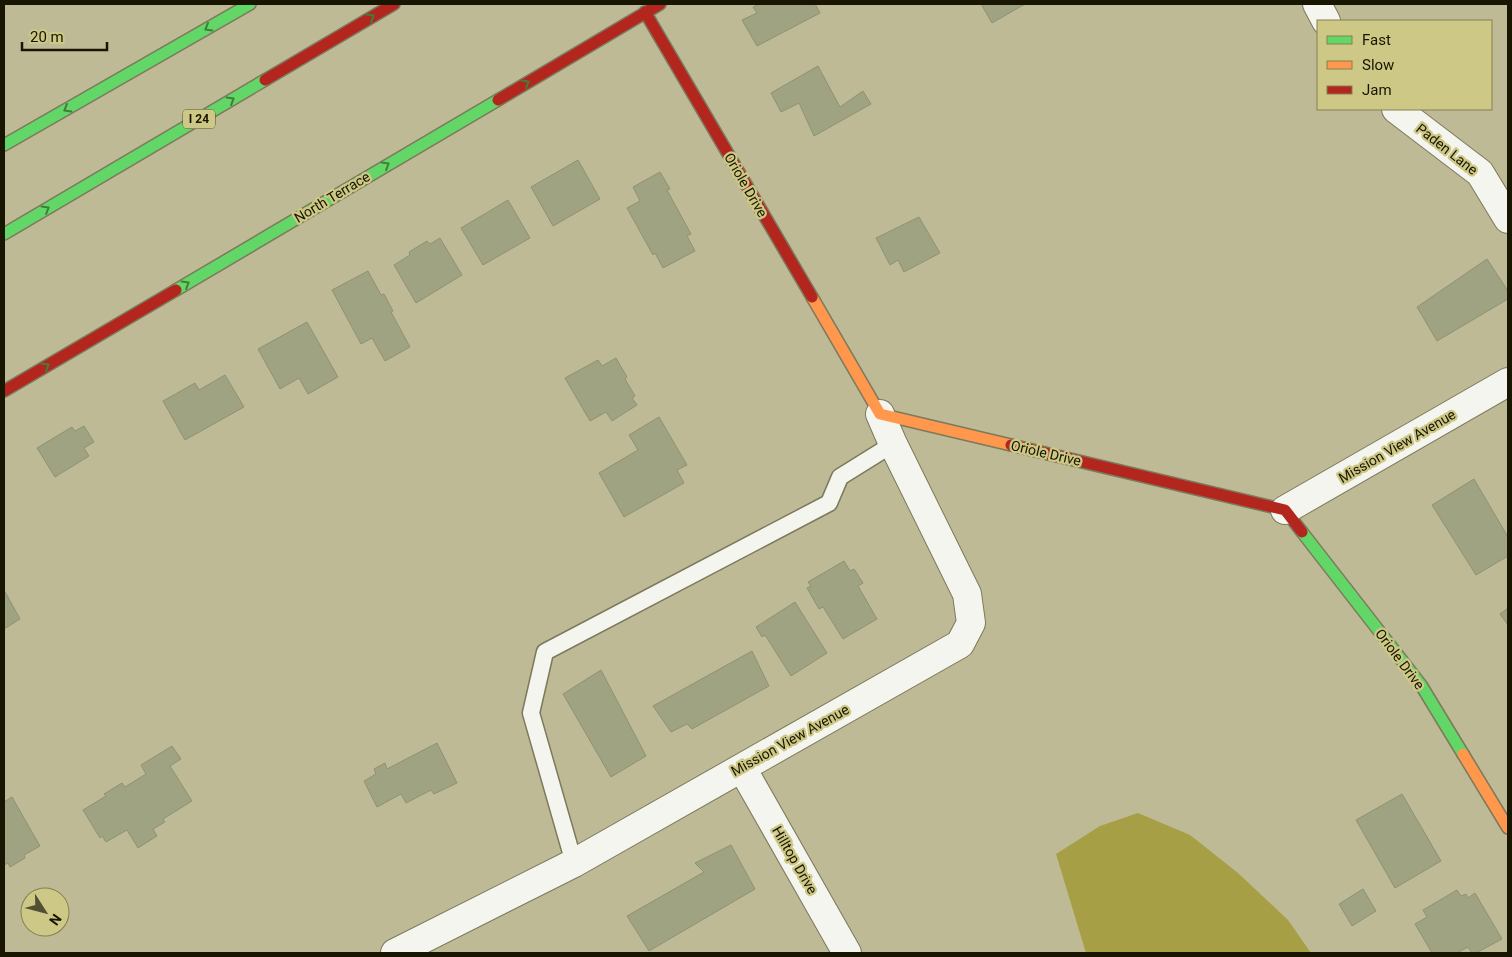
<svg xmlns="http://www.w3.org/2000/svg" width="1512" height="957" font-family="Roboto,sans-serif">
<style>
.forest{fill:#a69f45}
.building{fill:#a0a381;stroke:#8f9175}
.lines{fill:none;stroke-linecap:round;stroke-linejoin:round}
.lane-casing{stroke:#7c795c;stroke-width:19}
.street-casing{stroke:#7c795c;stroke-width:30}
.fast-casing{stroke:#7c795c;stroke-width:14}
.slow-casing{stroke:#7c795c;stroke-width:14}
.jam-casing{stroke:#7c795c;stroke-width:14}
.lane{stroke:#f5f5ef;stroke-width:16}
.street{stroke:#f5f5ef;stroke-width:28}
.fast{stroke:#63d668;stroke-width:11}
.slow{stroke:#ff974d;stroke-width:11}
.jam{stroke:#b3261e;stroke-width:11}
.oneway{stroke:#417f39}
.labels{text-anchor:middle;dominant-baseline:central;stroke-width:4.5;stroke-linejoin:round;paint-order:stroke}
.shield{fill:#cec886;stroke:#4f4b28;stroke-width:1}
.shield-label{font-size:12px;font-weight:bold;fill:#181500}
.street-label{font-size:14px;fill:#181500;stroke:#cec886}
</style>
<rect width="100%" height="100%" fill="#beba96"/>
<path class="forest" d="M1138,813l52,22 48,38 50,47 23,33h-225l-30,-99 44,-28z"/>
<path class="building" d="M759,4h56l5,9 -63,33 -15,-26 15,-7 -4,-6z
M981,4h44l-33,19z
M818,66l22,41 23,-16 8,13 -57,32 -15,-33 -18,9 -10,-19z
M578,160l22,39 -47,27 -22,-39z
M660,172l10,17 -3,1 24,44 -4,2 8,15 -32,17 -8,-15 -2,2 -26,-47 13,-7 -7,-14z
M508,200l22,38 -47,27 -22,-37z
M919,217l21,36 -36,19 -6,-12 -8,5 -14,-27z
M440,238l22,37 -46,28 -22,-38 16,-10 -1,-3 18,-11 3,3z
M1487,259l21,32v8l-71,42 -20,-34z
M368,271l13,24 3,-1 9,17 -2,1 19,35 -25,14 -13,-23 -11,6 -29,-54z
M307,322l31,55 -30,17 -9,-16 -19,11 -22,-40z
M616,358l11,19 -2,2 10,17 -3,2 5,7 -25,16 -6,-9 -16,9 -25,-43 33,-18 4,6z
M225,375l19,32 -59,33 -22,-39 32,-18 4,7z
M659,417l28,48 -10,5 7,13 -60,34 -25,-44 39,-23 -9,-15z
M84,426l10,16 -10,6 5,8 -34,21 -18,-29 35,-21 3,4z
M1474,479l34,58v19l-32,19 -44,-70z
M844,561l6,10 4,-2 9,14 -5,3 19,33 -34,20 -20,-32 -4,2 -12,-21 4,-2 -3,-4z
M4,590l16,29 -16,10z
M795,602l32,51 -36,23 -26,-41 -3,2 -6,-10z
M1508,608v17l-8,-11z
M752,651l17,35 -77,43 -5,-5 -16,8 -18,-26z
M601,670l45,86 -35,21 -48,-83z
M437,743l20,40 -23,11 -3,-4 -25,13 -5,-9 -24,13 -13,-26 12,-7 -2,-5 11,-6 2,6z
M172,746l9,13 -11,7 22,35 -29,18 2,3 -12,7 4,7 -19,12 -11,-18 -21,12 -4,-6 -2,2 -17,-28 23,-14 -2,-2 18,-11 3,4 21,-13 -5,-9z
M1402,794l39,67 -46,27 -39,-68z
M12,797l28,49 -16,9 1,3 -15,9 -2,-4 -4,2v-63z
M731,845l24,44 -106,62 -22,-35 77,-44 -9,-9z
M1363,889l13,22 -24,15 -13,-22z
M1457,890l4,6 5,-2 2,4 7,-5 27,46 -26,14h-4l-4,-6 -11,6h-25l-17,-29 12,-7 -4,-7z"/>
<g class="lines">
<defs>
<path id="lane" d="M574,863l-43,-150 14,-61 284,-149 11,-26 53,-33"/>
<path id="street" d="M1317,4l9,17
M1396,109l84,64 28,46
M1285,510l223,-128
M742,768l105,185
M395,953l179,-90 386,-219 11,-21 -4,-29 -74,-150 -13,-30"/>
<path id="fast" d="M4,145l246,-141
M4,234l261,-154
M176,290l322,-190
M1302,532l119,153 42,69"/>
<path id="slow" d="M812,297l68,117 131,31
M1463,754l45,74"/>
<path id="jam" d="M645,12l167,285
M265,80l129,-76
M498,100l162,-96
M4,391l172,-101
M1011,445l274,65 17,22"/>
</defs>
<use href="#lane" class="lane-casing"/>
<use href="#street" class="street-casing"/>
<use href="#fast" class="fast-casing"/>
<use href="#slow" class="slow-casing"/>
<use href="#jam" class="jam-casing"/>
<use href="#lane" class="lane"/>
<use href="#street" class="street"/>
<use href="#fast" class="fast"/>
<use href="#slow" class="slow"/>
<use href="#jam" class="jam"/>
</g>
<defs><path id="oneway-chevron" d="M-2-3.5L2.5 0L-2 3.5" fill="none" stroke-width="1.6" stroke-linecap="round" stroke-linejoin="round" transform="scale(1.25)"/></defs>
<g class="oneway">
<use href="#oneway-chevron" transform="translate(371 17) rotate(-31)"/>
<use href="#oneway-chevron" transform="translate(208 28) rotate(150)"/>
<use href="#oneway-chevron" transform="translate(526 83) rotate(-31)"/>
<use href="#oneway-chevron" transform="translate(231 100) rotate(-31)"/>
<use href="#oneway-chevron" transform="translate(67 109) rotate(150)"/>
<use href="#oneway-chevron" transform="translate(386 165) rotate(-31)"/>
<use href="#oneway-chevron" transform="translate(46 209) rotate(-31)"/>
<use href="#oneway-chevron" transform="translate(186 284) rotate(-31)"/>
<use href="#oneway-chevron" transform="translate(46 366) rotate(-31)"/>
</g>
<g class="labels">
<rect class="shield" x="183" y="109.5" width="32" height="19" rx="4"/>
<g class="shield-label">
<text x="199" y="119">I 24</text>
</g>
<g class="street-label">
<text transform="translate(1447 149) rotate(38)">Paden Lane</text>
<text transform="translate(746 185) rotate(60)">Oriole Drive</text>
<text transform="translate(332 197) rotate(-31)">North Terrace</text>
<text transform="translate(1397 446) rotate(-30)">Mission View Avenue</text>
<text transform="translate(1046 453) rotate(13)">Oriole Drive</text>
<text transform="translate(1400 659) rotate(53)">Oriole Drive</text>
<text transform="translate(790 740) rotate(-29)">Mission View Avenue</text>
<text transform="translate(795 860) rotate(60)">Hilltop Drive</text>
</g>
</g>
<rect width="1512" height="957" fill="none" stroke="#181500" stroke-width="10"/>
<rect x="1317" y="20" width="175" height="90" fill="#cec886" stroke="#858050"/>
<rect x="1327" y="36" width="25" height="8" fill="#63d668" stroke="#858050"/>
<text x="1362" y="45" font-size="15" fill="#181500">Fast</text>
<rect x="1327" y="61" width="25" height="8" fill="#ff974d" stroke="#858050"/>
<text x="1362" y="70" font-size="15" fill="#181500">Slow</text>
<rect x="1327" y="86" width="25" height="8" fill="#b3261e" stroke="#858050"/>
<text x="1362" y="95" font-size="15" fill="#181500">Jam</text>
<g transform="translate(45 912) rotate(126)"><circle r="24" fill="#cec886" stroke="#858050"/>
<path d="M0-4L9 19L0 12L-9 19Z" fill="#524f34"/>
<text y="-8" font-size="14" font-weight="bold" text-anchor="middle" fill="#181500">N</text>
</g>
<path d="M22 42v8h85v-8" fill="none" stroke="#181500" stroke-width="2.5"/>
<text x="30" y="42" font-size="15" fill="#181500" stroke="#cec886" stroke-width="4" paint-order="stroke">20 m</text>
</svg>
